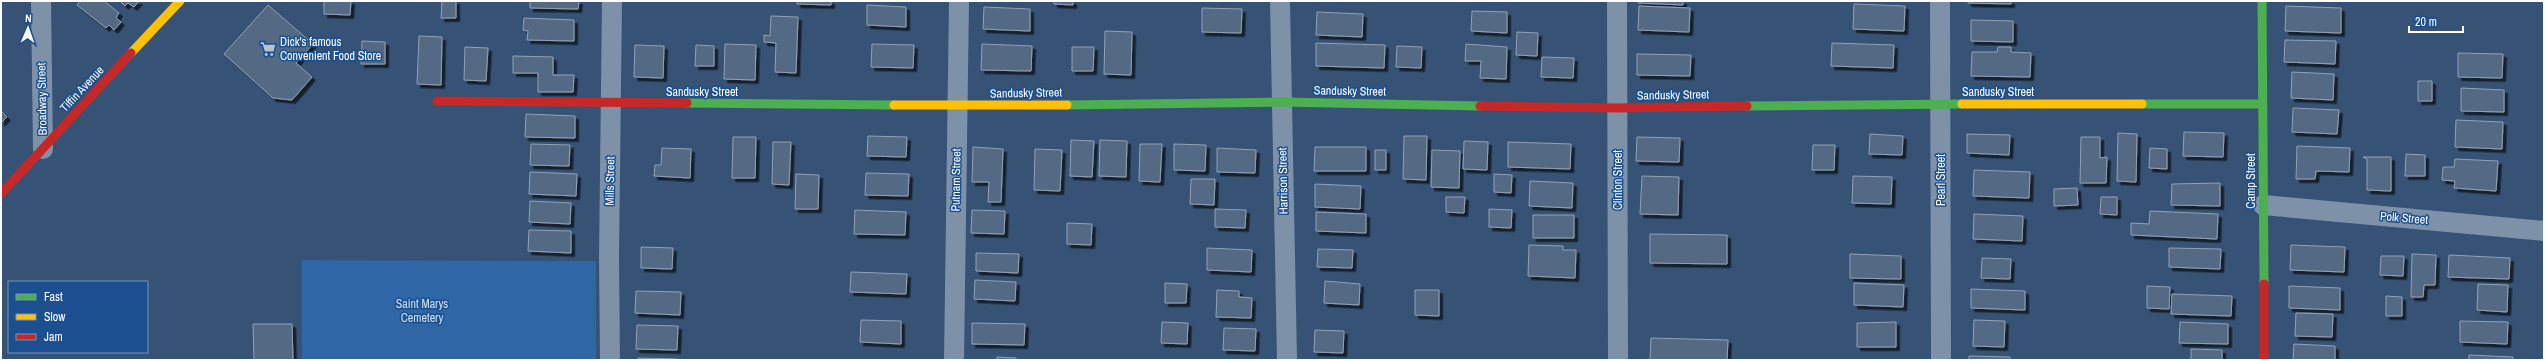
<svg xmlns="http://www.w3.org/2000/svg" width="2545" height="361" font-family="'Archivo Narrow',sans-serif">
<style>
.green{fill:#2f66a5}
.building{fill:#526984;stroke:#92a2b6;filter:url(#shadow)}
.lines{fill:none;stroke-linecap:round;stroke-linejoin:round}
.street{stroke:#7d92a8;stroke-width:20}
.fast{stroke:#4caf50;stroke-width:9}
.slow{stroke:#ffc107;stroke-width:9}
.jam{stroke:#c62828;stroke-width:9}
.labels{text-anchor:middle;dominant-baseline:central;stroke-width:3;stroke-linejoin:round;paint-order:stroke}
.poi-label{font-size:12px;fill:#fff;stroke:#1b4f8f;text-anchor:start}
.street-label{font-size:12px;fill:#fff;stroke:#1b4f8f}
.park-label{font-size:12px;fill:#cfe3fa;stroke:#1b4f8f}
</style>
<defs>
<filter id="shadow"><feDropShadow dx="3.5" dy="3.5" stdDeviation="0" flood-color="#0009"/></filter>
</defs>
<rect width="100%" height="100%" fill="#365274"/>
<path class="green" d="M302,260l294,1v99h-294z"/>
<path class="building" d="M80,1h24l15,12 -3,5 5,4 -7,8 -5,-5 -3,3 -29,-23z
M120,1h19l-5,6 -6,-4 -3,3z
M324,1h27l-1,14 -26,-1z
M442,1h14v17h-15z
M530,1h49l-1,8 -48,-1z
M797,1h34v4l-34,-1z
M1054,1h19v4l-19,-1z
M1638,1h45v4l-45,-2z
M1968,1h43v3l-43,-1z
M1854,4l51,2 -1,25 -51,-2z
M268,5l45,39 -17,19 16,14 -20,23 -19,-2 -49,-44z
M867,5l39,2v20l-39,-2z
M1639,6l51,2 -1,24 -51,-2z
M2286,6l55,2v25l-56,-2z
M984,7l46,2v22l-47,-2z
M1202,8l40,1 -1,24 -39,-1z
M1472,11l35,1v21l-36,-2z
M1317,12l46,2 -1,23 -46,-2z
M771,16l27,1 -2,56 -21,-1 1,-29 -12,-1v-7l6,1z
M524,18l50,2v21l-47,-1 1,-9 -5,-1z
M1971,20l42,1v21l-42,-1z
M1105,31l27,1 -1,43 -27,-1z
M1517,32l21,1 -1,23 -21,-1z
M419,36l23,1 -1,48 -24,-1z
M2285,40l51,1 -1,23 -51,-2z
M362,41l23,1v22h-24z
M1316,43l69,2 -1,23 -68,-2z
M1832,43l62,2 -1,23 -62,-2z
M725,44l31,1 -1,35 -31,-1z
M872,44l42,1 -1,23 -42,-1z
M982,44l50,2 -1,25 -50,-1z
M1466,44l41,3 -1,32 -26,-1 1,-17h-16z
M635,45l29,1 -1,32 -29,-1z
M696,45l18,1v20h-19z
M1397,46l25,1 -1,21 -25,-1z
M465,47l23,1 -2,33 -22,-1z
M1072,47h22l-1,24h-21z
M1998,47h13v5l20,1 -1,24 -59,-1 1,-24h25z
M2458,53l45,1 -1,24 -44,-1z
M1637,54l54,1 -1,21 -53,-1z
M513,56l40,1v18h21l-1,17h-35v-19h-25z
M1542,57l32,1 -1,20 -32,-1z
M2292,72l42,2 -1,26 -42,-2z
M2418,81h14v20h-14z
M2461,88l43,2v22l-43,-1z
M2293,108l46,2 -2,24 -45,-2z
M1,111l6,6 -6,6z
M526,114l49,2v22l-50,-1z
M2456,120l47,2 -1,27 -47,-2z
M2184,132l40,1 -1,24 -40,-1z
M2118,133l19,1 -1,48 -19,-1z
M1870,134l33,2 -1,19 -33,-1z
M1967,134l43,1 -1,20 -42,-2z
M868,136l39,1 -1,20 -39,-1z
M1404,136h23l-1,44 -23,-1z
M733,137h23l-1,41h-23z
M1637,137l43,1 -1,24 -43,-1z
M2081,137h19v21l7,-1 -1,26h-26z
M1071,140l23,1 -2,36 -22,-1z
M1100,140l27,1 -1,36 -27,-1z
M1464,141l24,1 -1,28 -24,-1z
M773,142h18l-2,43 -17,-1z
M1508,142l63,2 -1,25 -62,-2z
M531,144l39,1 -1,21 -39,-1z
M1140,144h22l-2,38 -21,-1z
M1174,144l32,1 -1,26 -31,-1z
M1813,145h22l-1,25h-22z
M2297,146l53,2 -1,24 -33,-1 -1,8h-19z
M973,147l30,2 -2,53h-13l1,-20h-17z
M1315,147h51v24h-52z
M662,148l29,1 -1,29 -36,-2 1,-11h6z
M1217,148l39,2 -1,23 -38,-1z
M2150,148l17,1v20l-18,-1z
M1035,149l27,1 -2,41 -26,-1z
M1375,150h11v20h-11z
M1432,150l28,1 -1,37 -28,-1z
M2406,154l19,1v21h-20z
M2363,157h28v34l-24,-1v-31z
M2455,159l43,2 -2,30 -42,-3 1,-7 -13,-1 1,-13h11z
M1974,170l56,2 -1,26 -56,-2z
M530,172l47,2 -1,22 -47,-2z
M866,173l43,1 -1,22 -43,-1z
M796,174l23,1 -1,34h-23z
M1494,174l18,1 -1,18 -17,-1z
M1642,176l37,1 -1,38 -38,-1z
M1853,176l39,1 -1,27 -39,-1z
M1191,179h24l-1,26 -24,-1z
M1530,181l43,2 -1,25 -43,-2z
M2220,183v23l-49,-1 1,-21z
M1315,184l46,2 -1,23 -45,-2z
M2077,188l1,17 -24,1v-17z
M1446,197h19l-1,16 -18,-1z
M2101,197h16v18l-17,-1z
M530,201l41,2 -1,21 -41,-2z
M1215,209l31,1 -1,18 -30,-1z
M1489,209l23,1 -1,18 -22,-1z
M855,210l51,2 -1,23 -51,-1z
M972,210l33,1 -1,23 -33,-1z
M2150,211l68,3 -1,25 -86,-4v-12l18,1z
M1316,212l50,2v19l-50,-2z
M1974,214l49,2 -1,25 -49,-2z
M1533,215h41v23h-41z
M1067,223l25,1 -1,21 -24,-1z
M529,230l42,1v22l-43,-2z
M1650,234l77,1v29l-77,-1z
M1529,245l34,1v4h13l-1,28 -47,-2z
M2291,245l54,2 -1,25 -54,-2z
M641,247l32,1 -1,21 -31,-1z
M1207,248l45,2 -1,22 -44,-2z
M2169,248l52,1 -1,20 -51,-2z
M1318,249l35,1 -1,18 -35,-1z
M976,253l43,1 -1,19 -42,-2z
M1850,254l51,2v23l-51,-1z
M2412,254l24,1 -1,30h-11l-1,12h-12z
M2449,255l61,3 -1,21 -61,-2z
M2381,256h23l-1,20 -23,-1z
M1982,258l29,1 -1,20 -29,-1z
M851,272l56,2 -1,20 -56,-2z
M975,280l41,2 -1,19 -41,-2z
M1325,281l35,3 -1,21 -35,-2z
M1165,283l22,1 -1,19h-21z
M1854,283l50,2 -1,22 -49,-2z
M2478,284l30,1 -1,27 -30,-2z
M2147,286l23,1 -1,22 -22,-1z
M2289,286l51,2v22l-51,-2z
M1971,289l54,2v19l-54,-2z
M1217,290l22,1v6l13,1 -1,20 -35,-1z
M1415,290h24v26l-24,-1z
M636,291l45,1 -1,23 -45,-2z
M2172,294l60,2 -1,20 -60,-2z
M2386,296l16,1v19h-16z
M2296,313l37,1 -1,23 -37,-1z
M861,320l40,1v23l-41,-2z
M1974,320l31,1 -1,26 -31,-1z
M2460,321l48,1 -1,22 -47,-2z
M1162,322l26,1 -1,21 -26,-1z
M1896,322v25h-39v-24z
M2180,322l48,2v20l-49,-1z
M972,323l53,1 -1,21 -52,-1z
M253,324h39l1,36h-39z
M637,325l41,1 -1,24 -41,-1z
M1224,328l32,1 -1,22 -32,-1z
M1315,330l29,1 -1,22 -29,-1z
M1651,338l77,2 -1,20h-77z
M2294,344l41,2v14h-42z
M2191,349l31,1v10h-31z
M2469,355l44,2v3h-44z
M1969,356l41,1v3h-41z
M997,357l19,1v2h-19z
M638,358l39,1v1h-39z"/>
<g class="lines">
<path class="street" d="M41,1l2,148
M1280,1l7,359
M1617,1l1,359
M1940,1l1,359
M2263,205l281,26
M610,360l-1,-102 3,-257
M954,360l5,-359"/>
<path class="fast" d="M2262,1l2,283
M687,103l207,2
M2142,104h120
M1067,105l214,-3 199,4
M1747,106l215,-2"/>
<path class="slow" d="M131,53l49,-52
M1962,104h180
M894,105h173"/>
<path class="jam" d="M437,101l250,2
M1480,106l138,2 129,-2
M1,194l130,-141
M2264,284v76"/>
</g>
<defs>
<symbol id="supermarket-bare" viewBox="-9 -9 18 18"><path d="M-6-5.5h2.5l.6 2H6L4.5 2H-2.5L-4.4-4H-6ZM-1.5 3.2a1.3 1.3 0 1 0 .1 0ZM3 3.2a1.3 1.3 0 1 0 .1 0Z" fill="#b9c2ce" stroke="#1b4f8f" stroke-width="2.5" paint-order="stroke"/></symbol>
</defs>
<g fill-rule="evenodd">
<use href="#supermarket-bare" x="257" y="38" width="22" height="22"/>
</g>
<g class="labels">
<g class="poi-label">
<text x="280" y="42">Dick's famous<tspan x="280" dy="14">Convenient Food Store</tspan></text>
</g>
<g class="street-label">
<text transform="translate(82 89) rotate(-47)">Tiffin Avenue</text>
<text transform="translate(1350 91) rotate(1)">Sandusky Street</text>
<text x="702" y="92">Sandusky Street</text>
<text x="1998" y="92">Sandusky Street</text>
<text transform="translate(1026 93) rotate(-1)">Sandusky Street</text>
<text transform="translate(1673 95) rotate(-1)">Sandusky Street</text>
<text transform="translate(42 99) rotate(-91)">Broadway Street</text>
<text transform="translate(956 180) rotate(-89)">Putnam Street</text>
<text transform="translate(1618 180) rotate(-90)">Clinton Street</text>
<text transform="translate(1941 180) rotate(-90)">Pearl Street</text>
<text transform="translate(610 181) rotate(-89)">Mills Street</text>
<text transform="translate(1283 181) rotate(-91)">Harrison Street</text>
<text transform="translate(2251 181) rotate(-90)">Camp Street</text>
<text transform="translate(2404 218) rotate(5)">Polk Street</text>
</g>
<g class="park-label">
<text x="422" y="304">Saint Marys<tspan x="422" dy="14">Cemetery</tspan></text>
</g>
</g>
<rect width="2545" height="361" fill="none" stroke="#ffffff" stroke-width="4"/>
<rect x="8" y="281" width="140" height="72" fill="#1b4f8f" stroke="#7695bc"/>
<rect x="16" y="294" width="20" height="6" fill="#4caf50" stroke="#7695bc"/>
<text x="44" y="301" font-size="12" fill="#ffffff">Fast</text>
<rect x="16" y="314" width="20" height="6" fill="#ffc107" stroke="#7695bc"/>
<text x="44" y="321" font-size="12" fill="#ffffff">Slow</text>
<rect x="16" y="334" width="20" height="6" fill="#c62828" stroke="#7695bc"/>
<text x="44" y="341" font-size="12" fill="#ffffff">Jam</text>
<g transform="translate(28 28) rotate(2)" stroke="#1b4f8f" stroke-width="3" paint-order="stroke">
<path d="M0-3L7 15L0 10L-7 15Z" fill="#ffffff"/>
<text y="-6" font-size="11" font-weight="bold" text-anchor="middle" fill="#ffffff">N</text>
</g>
<path d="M2409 26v6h54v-6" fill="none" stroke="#ffffff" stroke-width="2"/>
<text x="2415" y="26" font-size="12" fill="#ffffff" stroke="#1b4f8f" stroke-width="3" paint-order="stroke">20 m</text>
</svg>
